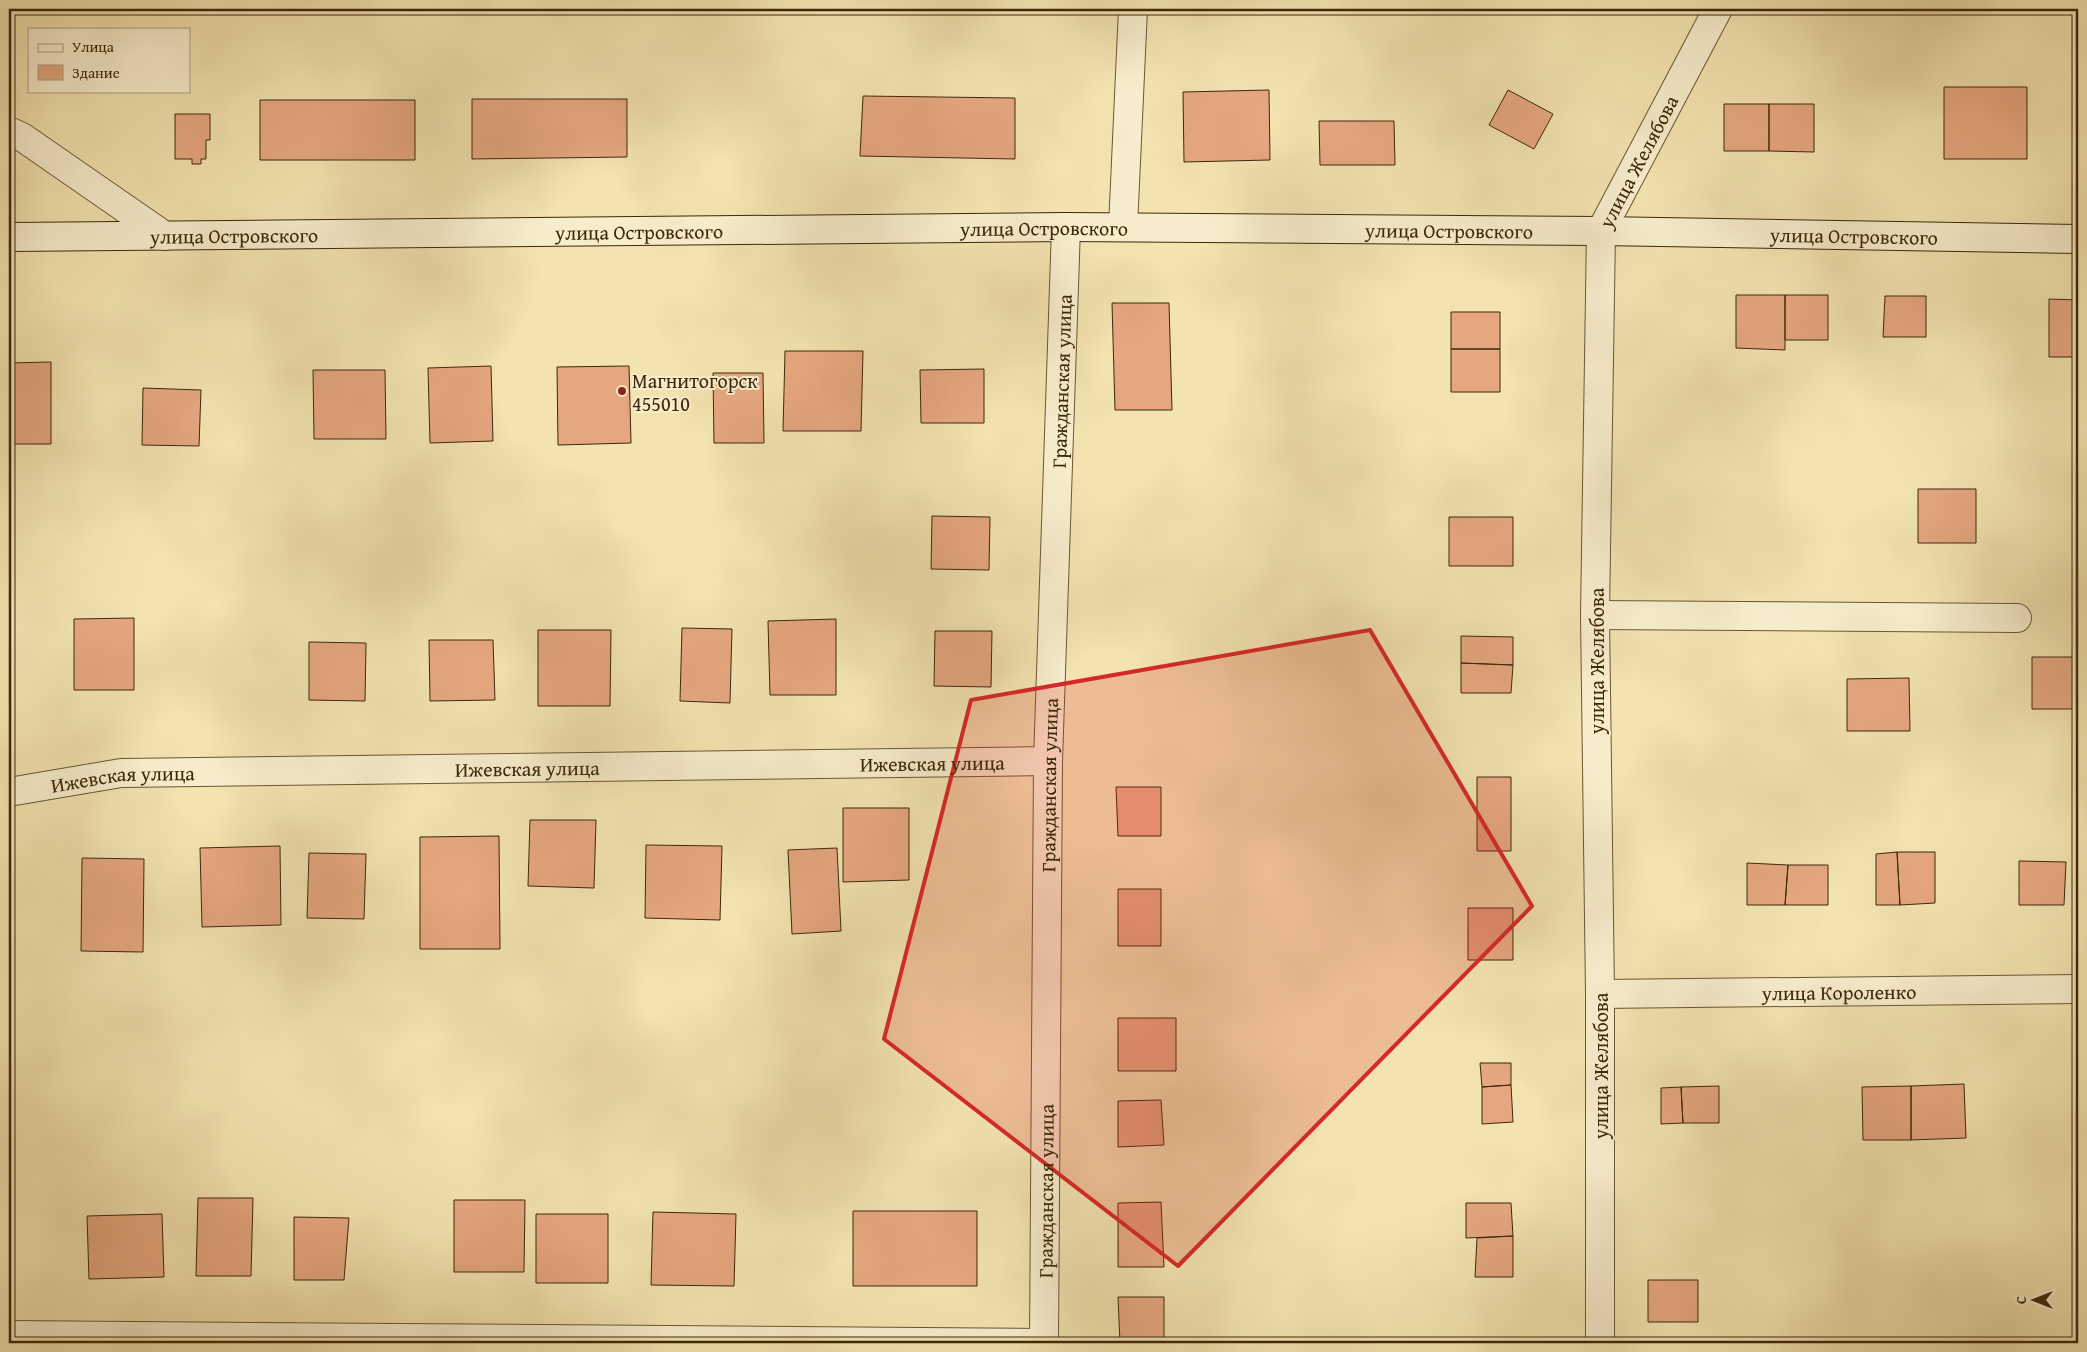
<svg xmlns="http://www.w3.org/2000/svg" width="2087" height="1352" font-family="'Gentium Book Plus',serif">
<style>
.building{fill:#e6a780;stroke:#3d2808}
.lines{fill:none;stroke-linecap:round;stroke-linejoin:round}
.street-casing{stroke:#6a5732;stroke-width:30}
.secondary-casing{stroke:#3d2808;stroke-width:30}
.street{stroke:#f7edcc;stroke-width:28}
.secondary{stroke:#f7edcc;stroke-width:28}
.marked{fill:#d62828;fill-opacity:0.2;stroke:#d62828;stroke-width:4;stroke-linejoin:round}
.poi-dot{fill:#8f2418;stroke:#f7edcc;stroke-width:2}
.labels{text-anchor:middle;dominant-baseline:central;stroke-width:4;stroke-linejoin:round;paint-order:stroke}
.street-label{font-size:20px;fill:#3d2808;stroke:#f7edcc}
.poi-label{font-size:20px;fill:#3d2808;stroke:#f7edcc;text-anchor:start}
</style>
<rect width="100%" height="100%" fill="#f2e3b0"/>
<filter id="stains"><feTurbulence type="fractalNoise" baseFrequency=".004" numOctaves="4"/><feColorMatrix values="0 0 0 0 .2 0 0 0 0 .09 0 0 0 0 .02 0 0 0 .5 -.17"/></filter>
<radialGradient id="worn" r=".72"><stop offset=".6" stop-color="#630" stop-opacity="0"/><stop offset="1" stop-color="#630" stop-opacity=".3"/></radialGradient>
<path class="building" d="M1944,87h83v72h-83z
M1269,90l1,70 -86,2 -1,-70z
M1508,90l45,24 -19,35 -45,-24z
M863,96l152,2v61l-155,-3z
M472,99h155v58l-155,2z
M260,100h155v60h-155z
M1724,104h45v47h-45z
M1769,104h45v48l-45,-1z
M175,114h35v26h-4v19h-5v5h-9v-5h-17z
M1319,121h75l1,44h-75z
M1736,295h49v55l-49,-2z
M1785,295h43v45h-43z
M1885,296h41v41h-43z
M2049,299l29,1v57h-29z
M1112,303h57l3,107h-57z
M1451,312h49v37h-49z
M1451,349h49v43h-49z
M785,351h78l-2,80h-78z
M51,362v82h-42v-81z
M491,366l2,75 -63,2 -2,-75z
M629,366l2,77 -73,2 -1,-78z
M984,369v54h-63l-1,-53z
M313,370h72l1,69h-72z
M713,373h50l1,70h-50z
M143,388l58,2 -2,56 -57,-1z
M1918,489h58v54h-58z
M932,516l58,1 -1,53 -58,-1z
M1449,517h64v49h-64z
M134,618v72h-60v-71z
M836,619v76h-66l-2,-74z
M682,628l50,1 -2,74 -50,-2z
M538,630h73l-1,76h-72z
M935,631h57l-1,56 -57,-1z
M1461,636l52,1v28l-52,-2z
M429,640h64l2,60 -65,1z
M309,642l57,1 -1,58 -56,-1z
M2032,657h46v52h-46z
M1461,663l52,2 -2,28h-50z
M1909,678l1,53h-63v-52z
M1477,777h34v74h-34z
M1116,787h45v49h-43z
M843,808h66v72l-66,2z
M530,820h66l-2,68 -66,-2z
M499,836l1,113h-80v-112z
M646,845l76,1 -2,74 -75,-2z
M280,846l1,79 -79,2 -2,-79z
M837,848l4,83 -49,3 -4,-84z
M1897,852l3,53h-24v-51z
M1897,852h38v51l-35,2z
M309,853l57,1 -2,65 -57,-1z
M82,858l62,1 -1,93 -62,-1z
M2019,861l47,1 -2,43h-45z
M1747,863l41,2 -3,40h-38z
M1788,865h40v40h-43z
M1118,889h43v57h-43z
M1468,908h45v52h-45z
M1118,1018h58v53h-58z
M1480,1063h31v22l-29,2z
M1964,1084l2,54 -55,2v-54z
M1511,1085l2,37 -31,2v-37z
M1719,1086v37h-36l-2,-36z
M1911,1086v54h-48l-1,-53z
M1681,1087l2,36 -22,1v-36z
M1161,1100l3,45 -46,2v-46z
M198,1198h55l-2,78h-55z
M454,1200h71l-1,72h-70z
M1161,1202l3,65h-46v-64z
M1466,1203h45l2,33 -47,2z
M853,1211h124v75h-124z
M653,1212l83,2 -2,72 -83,-1z
M162,1214l2,63 -75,2 -2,-63z
M536,1214h72v69h-72z
M294,1217l55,1 -5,62h-50z
M1513,1236v41h-38l2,-39z
M1648,1280h50v42h-50z
M1118,1297h46v46h-44z"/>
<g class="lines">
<defs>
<g id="street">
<path d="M9,131l13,6 143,99"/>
<path d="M1123,227l10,-218"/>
<path d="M1595,615l422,3"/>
<path id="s1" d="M9,792l112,-19 927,-12"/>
<path id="s2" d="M1600,994l478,-5"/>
<path d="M9,1335l1035,8"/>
<path id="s3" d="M1044,1343l4,-582 18,-534"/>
<path id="s4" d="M1600,1343v-349l-5,-379 6,-384 117,-222"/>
</g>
<g id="secondary">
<path id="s5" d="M9,237l1057,-10 535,4 477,8"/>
</g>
</defs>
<use href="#street" class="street-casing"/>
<use href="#secondary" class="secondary-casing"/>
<use href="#street" class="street"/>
<use href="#secondary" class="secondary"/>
</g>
<path class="marked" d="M1370,630l162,276 -354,360 -294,-227 87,-339z"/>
<circle class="poi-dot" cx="622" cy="391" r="5"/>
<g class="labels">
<g class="street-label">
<text stroke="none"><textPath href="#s4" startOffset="1191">улица Желябова</textPath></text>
<text stroke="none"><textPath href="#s5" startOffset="1035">улица Островского</textPath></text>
<text stroke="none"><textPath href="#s5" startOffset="1440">улица Островского</textPath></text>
<text stroke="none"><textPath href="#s5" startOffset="630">улица Островского</textPath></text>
<text stroke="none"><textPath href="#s5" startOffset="225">улица Островского</textPath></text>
<text stroke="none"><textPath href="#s5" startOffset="1845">улица Островского</textPath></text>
<text stroke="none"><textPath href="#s3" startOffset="962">Гражданская улица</textPath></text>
<text transform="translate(1596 661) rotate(-90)">улица Желябова</text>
<text stroke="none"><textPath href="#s1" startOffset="925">Ижевская улица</textPath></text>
<text stroke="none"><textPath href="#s1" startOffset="520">Ижевская улица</textPath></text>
<text stroke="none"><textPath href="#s1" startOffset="115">Ижевская улица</textPath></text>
<text stroke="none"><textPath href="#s3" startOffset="558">Гражданская улица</textPath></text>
<text stroke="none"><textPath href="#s2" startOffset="239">улица Короленко</textPath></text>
<text transform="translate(1600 1066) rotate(-90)">улица Желябова</text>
<text stroke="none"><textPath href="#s3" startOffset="152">Гражданская улица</textPath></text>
</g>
<g class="poi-label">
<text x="632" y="380">Магнитогорск<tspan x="632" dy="23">455010</tspan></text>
</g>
</g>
<rect width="2087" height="1352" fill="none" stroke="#f2e3b0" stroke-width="30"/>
<rect x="10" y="10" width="2067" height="1332" fill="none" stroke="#3d2808" stroke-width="2.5"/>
<rect x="15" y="15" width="2057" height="1322" fill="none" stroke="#3d2808"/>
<rect x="28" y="28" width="162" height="65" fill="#f7edcc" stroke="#ad9e7e"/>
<rect x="38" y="44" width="25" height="8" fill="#f7edcc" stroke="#ad9e7e"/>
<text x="72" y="52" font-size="15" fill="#3d2808">Улица</text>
<rect x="38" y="65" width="25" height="15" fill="#e6a780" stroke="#ad9e7e"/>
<text x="72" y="78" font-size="15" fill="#3d2808">Здание</text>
<g transform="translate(2034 1300) rotate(270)" stroke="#f7edcc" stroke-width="4" paint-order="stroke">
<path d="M0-4L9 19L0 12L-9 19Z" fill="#3d2808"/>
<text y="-8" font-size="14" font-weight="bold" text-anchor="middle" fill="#3d2808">С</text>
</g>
<rect width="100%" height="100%" filter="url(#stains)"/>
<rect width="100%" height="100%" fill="url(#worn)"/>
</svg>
